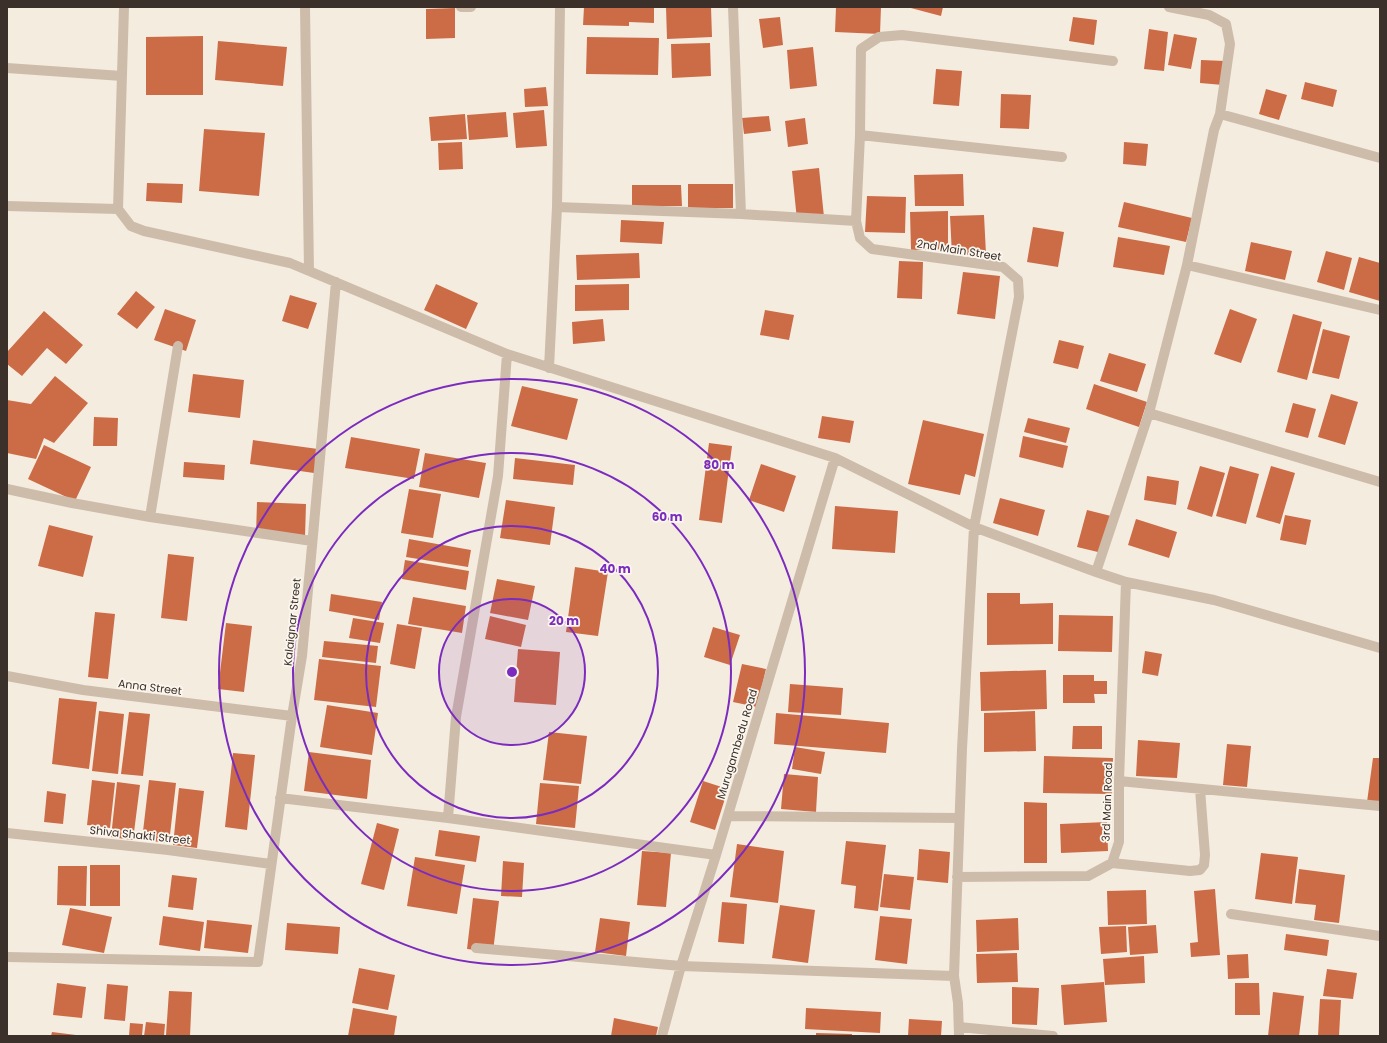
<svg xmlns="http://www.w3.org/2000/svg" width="1387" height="1043" font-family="Poppins,sans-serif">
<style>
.building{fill:#cc6c47}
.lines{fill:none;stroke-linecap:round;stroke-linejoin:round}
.street{stroke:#cebcab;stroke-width:10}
.ring{fill:none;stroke:#7b2cbf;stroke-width:2}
.labels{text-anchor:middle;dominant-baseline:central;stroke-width:3.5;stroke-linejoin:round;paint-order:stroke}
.street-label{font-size:11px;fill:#3b302a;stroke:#fbf6ee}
.centre{fill:#7b2cbf;stroke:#fbf6ee;stroke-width:2}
.ring-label{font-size:12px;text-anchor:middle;font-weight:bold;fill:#7b2cbf;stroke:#fbf6ee;stroke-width:3.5;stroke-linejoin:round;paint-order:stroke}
</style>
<rect width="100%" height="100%" fill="#f5ece0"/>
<path class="building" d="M584,7h70v16l-25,-1v4l-46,-1z
M666,7h45l1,30 -45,2z
M836,7h45l-1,27 -45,-2z
M907,7h36l-2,9z
M455,8v30l-29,1v-30z
M780,17l3,28 -20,3 -4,-29z
M1073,17l24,3 -3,25 -25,-4z
M1149,29l19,3 -4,39 -20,-2z
M1174,34l23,4 -6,31 -23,-4z
M203,36v59h-57v-58z
M587,37l72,1 -1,37 -72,-1z
M218,41l69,6 -4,39 -68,-6z
M710,43l1,33 -39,2 -1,-34z
M813,47l4,39 -27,3 -3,-39z
M1201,60l24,1 -2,24 -23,-2z
M936,69l26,2 -3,35 -26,-2z
M1305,82l32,8 -4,17 -32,-8z
M546,87l2,19 -23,1 -1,-18z
M1266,89l21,6 -8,25 -20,-6z
M1001,94l30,1 -2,34 -29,-1z
M544,110l3,36 -31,2 -3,-35z
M506,112l2,25 -39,3 -2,-25z
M465,114l2,25 -36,2 -2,-24z
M769,116l2,15 -27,3 -2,-16z
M805,118l3,26 -20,3 -3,-26z
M204,129l61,4 -6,63 -60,-5z
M462,142l1,27 -24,1 -1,-27z
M1124,142l24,2 -2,22 -23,-2z
M819,168l5,49 -27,3 -5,-49z
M963,174l1,32h-49l-1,-31z
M147,183l36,1 -1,19 -36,-2z
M688,184h45v24h-45z
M632,185h49l1,21h-50z
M867,196l39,1 -1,36 -40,-1z
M1124,202l68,16 -6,24 -68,-15z
M948,211v38l-37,1 -1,-38z
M984,215l2,39 -34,1 -2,-39z
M621,220l43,2 -2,22 -42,-2z
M1033,227l31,5 -6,35 -31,-5z
M1118,237l52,9 -6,29 -51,-8z
M1251,242l41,9 -7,29 -40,-9z
M1326,251l26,7 -8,32 -27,-8z
M639,253l1,25 -63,2 -1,-25z
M1359,257l21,6v38l-31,-9z
M899,261l24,1 -1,37 -25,-1z
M963,272l37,4 -5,43 -38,-5z
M436,284l42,19 -12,26 -42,-19z
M629,284v26l-54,1v-26z
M136,291l19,16 -18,22 -20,-15z
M290,295l27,8 -9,26 -26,-8z
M165,309l31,11 -10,31 -32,-11z
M1230,309l27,10 -16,44 -27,-9z
M765,310l29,5 -5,25 -29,-5z
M44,311l39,34 -17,19 -19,-16 -25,28 -15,-12v-12z
M1293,314l29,8 -15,58 -30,-8z
M603,319l2,22 -32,3 -1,-22z
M1323,329l27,7 -11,43 -27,-6z
M1059,340l25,6 -6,23 -25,-6z
M1109,353l37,11 -9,28 -37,-11z
M193,374l51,6 -4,38 -52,-6z
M55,376l33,27 -34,40 -10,-5 -8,21 -29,-6v-53l24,4z
M1094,384l53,18 -8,25 -53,-18z
M522,386l56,13 -11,41 -56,-14z
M1331,394l27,8 -13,43 -27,-8z
M1293,403l23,6 -8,29 -23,-6z
M822,416l32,5 -4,22 -32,-5z
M94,417l24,1 -1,28h-24z
M1028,418l42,10 -4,15 -42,-11z
M923,420l61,14 -9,43 -10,-3 -5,21 -52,-11z
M1023,436l45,10 -5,22 -44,-11z
M351,437l69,12 -6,30 -69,-11z
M253,440l65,9 -4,24 -64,-9z
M709,443l23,3 -10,77 -23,-3z
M44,445l47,22 -16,34 -47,-22z
M425,453l61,10 -7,35 -60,-11z
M515,458l60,7 -2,20 -60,-6z
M184,462l41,3 -1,15 -41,-3z
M761,464l35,12 -12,36 -35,-12z
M1200,466l25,7 -13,44 -25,-8z
M1230,466l29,8 -13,50 -30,-8z
M1271,466l24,7 -15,51 -24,-7z
M1147,476l32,5 -3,24 -32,-5z
M409,489l32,5 -8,44 -32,-5z
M1000,498l45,12 -7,26 -45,-13z
M506,500l49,7 -5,38 -50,-7z
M257,502l49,2 -1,33 -49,-2z
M835,506l63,5 -3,42 -63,-4z
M1087,510l24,6 -9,37 -25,-6z
M1285,515l26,5 -5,25 -26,-5z
M1136,519l41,13 -8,26 -41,-13z
M49,525l44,11 -10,41 -45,-11z
M409,539l62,11 -3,17 -62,-10z
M168,554l26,3 -7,64 -26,-3z
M405,560l64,11 -3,19 -64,-11z
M575,567l33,5 -10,64 -32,-4z
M497,579l38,7 -7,34 -38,-7z
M987,593h33v11l33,-1v41l-66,1z
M331,594l51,8 -3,18 -50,-9z
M413,597l53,9 -4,27 -54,-9z
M95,612l20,2 -7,65 -20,-2z
M1059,615l54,1 -1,36 -54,-1z
M490,616l36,9 -5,22 -36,-8z
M353,618l31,5 -4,20 -31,-5z
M226,623l26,3 -8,66 -26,-3z
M397,624l25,4 -7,41 -25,-5z
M713,627l27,8 -10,30 -26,-8z
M324,641l54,5 -2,17 -54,-6z
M518,649l42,3 -4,53 -42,-3z
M1145,651l17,3 -4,22 -16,-3z
M319,659l62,7 -5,41 -62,-7z
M742,664l24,5 -9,38 -24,-5z
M1046,670l1,39 -66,2 -1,-39z
M1063,675h31v6h13v13h-13l1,9h-32z
M790,684l53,4 -2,27 -53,-3z
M59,698l38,4 -8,67 -37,-5z
M327,705l51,8 -6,42 -52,-8z
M99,711l25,3 -6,60 -26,-3z
M1035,711l1,40 -52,1v-39z
M129,712l21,2 -7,62 -22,-2z
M776,713l113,10 -3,30 -112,-9z
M1073,726h29v23h-30z
M549,732l38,4 -6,48 -38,-4z
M1138,740l42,3 -3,35 -41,-2z
M1227,744l24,2 -4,41 -24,-2z
M795,747l30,5 -4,22 -29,-5z
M309,752l62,8 -4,39 -63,-8z
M233,753l22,2 -8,75 -22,-3z
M1044,756l69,2 -1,36 -69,-1z
M1373,758h7v45l-13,-1z
M784,774l34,3 -2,35 -35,-3z
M92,780l23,3 -5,45 -23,-3z
M149,780l27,3 -7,60 -27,-3z
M703,781l25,8 -13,41 -25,-8z
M117,782l23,3 -7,55 -22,-3z
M540,783l39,3 -4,42 -39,-4z
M179,788l25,3 -7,57 -24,-3z
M47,791l19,3 -3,30 -19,-2z
M1024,802l23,1v60h-23z
M1107,822l1,29 -47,2 -1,-29z
M377,823l22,6 -15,61 -23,-6z
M439,830l41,6 -4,26 -41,-6z
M846,841l40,4 -8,66 -24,-3 2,-22 -15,-2z
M737,844l47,7 -6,52 -48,-6z
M919,849l31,3 -2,31 -31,-3z
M642,851l29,2 -5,54 -29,-2z
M1261,853l37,4 -6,47 -37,-5z
M415,857l50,8 -8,49 -50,-8z
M503,861l21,2 -2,34 -21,-1z
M90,865h30v41h-30z
M58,866h29l-1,40 -29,-1z
M1299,869l46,6 -6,48 -25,-3 2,-15 -21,-2z
M884,874l30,3 -4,33 -30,-3z
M172,875l25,3 -4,32 -25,-3z
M1215,889l5,66 -29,2 -1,-14 8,-1 -4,-51z
M1146,890l1,34 -39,1 -1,-34z
M473,898l26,3 -6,51 -26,-3z
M722,902l25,2 -3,40 -26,-2z
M780,905l35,5 -7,53 -36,-5z
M70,908l42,9 -8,36 -42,-8z
M163,916l41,6 -4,29 -41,-6z
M880,916l32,3 -5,45 -32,-4z
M600,918l30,4 -4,34 -31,-4z
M1018,918l1,32 -42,2 -1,-32z
M207,920l45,5 -4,28 -44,-5z
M287,923l53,4 -2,27 -53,-4z
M1156,925l2,28 -28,2 -2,-28z
M1126,926l1,26 -26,2 -2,-27z
M1286,934l43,6 -2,16 -43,-6z
M1017,953l1,29 -41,1 -1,-29z
M1248,954l1,24 -21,1 -1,-24z
M1144,956l1,27 -40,2 -2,-26z
M359,968l36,7 -7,35 -36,-7z
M1327,969l30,4 -4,26 -30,-3z
M1104,982l3,40 -43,3 -3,-40z
M57,983l29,4 -4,31 -29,-3z
M1235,983h24l1,32h-25z
M107,984l21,2 -3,35 -21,-2z
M1012,987l27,1 -2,37 -25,-1z
M169,991l23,1 -2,44 -24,-1z
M1273,992l31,4 -5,40h-31z
M1320,999l21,1 -2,36h-21z
M353,1008l44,8 -3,20h-46z
M806,1008l75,4 -1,21 -75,-4z
M614,1018l44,9 -2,9h-45z
M909,1019l33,2 -1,15h-33z
M146,1022l19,2 -1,12h-20z
M130,1023l13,1 -1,12h-13z
M52,1032l24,3v1h-25z
M816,1033l36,1v2h-36z"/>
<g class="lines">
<path class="street" d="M124,7l-6,202 13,17 13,5 146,32 217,91 328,104 139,69 122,45 30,10 88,18 166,48
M305,7l4,264
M461,7h10
M7,68l115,8
M1220,114l160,44
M860,135l202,22
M7,206l111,3
M557,207l184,7 -8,-207
M741,214l115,7
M1187,265l193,45
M507,354l-9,122 -42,241 -8,101 268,37
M549,368l8,-161 3,-200
M1149,413l231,69
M7,489l65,14 78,14 162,24
M150,517l28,-171
M1096,572l53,-159 38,-148 27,-135 6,-16 10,-70 -4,-20 -17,-9 -40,-8
M7,676l76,14 209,26
M1119,781l261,25
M280,798l168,20
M728,816l231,2
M7,833l161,17 103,14
M1112,863l78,8 10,-1 4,-5 1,-10 -5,-66
M957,877l131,-1 24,-13 7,-21v-61l7,-199
M1231,914l149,22
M476,948l205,18 273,10
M7,957l251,5 34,-246 10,-60 34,-374
M959,1027l94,9
M662,1036l19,-70 35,-111 119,-397
M959,1036l-1,-33 -4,-27 8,-227 12,-222 45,-230 -1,-17 -15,-13 -131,-18 -12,-11 -4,-17 4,-86 1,-86 18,-12 23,-2 211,26"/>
</g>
<circle cx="512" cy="672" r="73" fill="#7b2cbf" fill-opacity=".12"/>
<g class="ring">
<circle cx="512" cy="672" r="73"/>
<circle cx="512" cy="672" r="146"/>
<circle cx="512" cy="672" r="219"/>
<circle cx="512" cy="672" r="293"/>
</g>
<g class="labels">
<g class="street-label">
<text transform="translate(959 250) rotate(9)">2nd Main Street</text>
<text transform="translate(292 622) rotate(-84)">Kalaignar Street</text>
<text transform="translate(150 687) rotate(7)">Anna Street</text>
<text transform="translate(737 744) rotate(-73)">Murugambedu Road</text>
<text transform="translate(1107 802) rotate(-88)">3rd Main Road</text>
<text transform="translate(140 835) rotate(6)">Shiva Shakti Street</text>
</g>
</g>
<circle cx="512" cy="672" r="6" class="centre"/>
<g class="ring-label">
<text x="719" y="469">80 m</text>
<text x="667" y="521">60 m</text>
<text x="615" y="573">40 m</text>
<text x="564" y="625">20 m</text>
</g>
<rect width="1387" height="1043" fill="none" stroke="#3b302a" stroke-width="16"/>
</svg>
